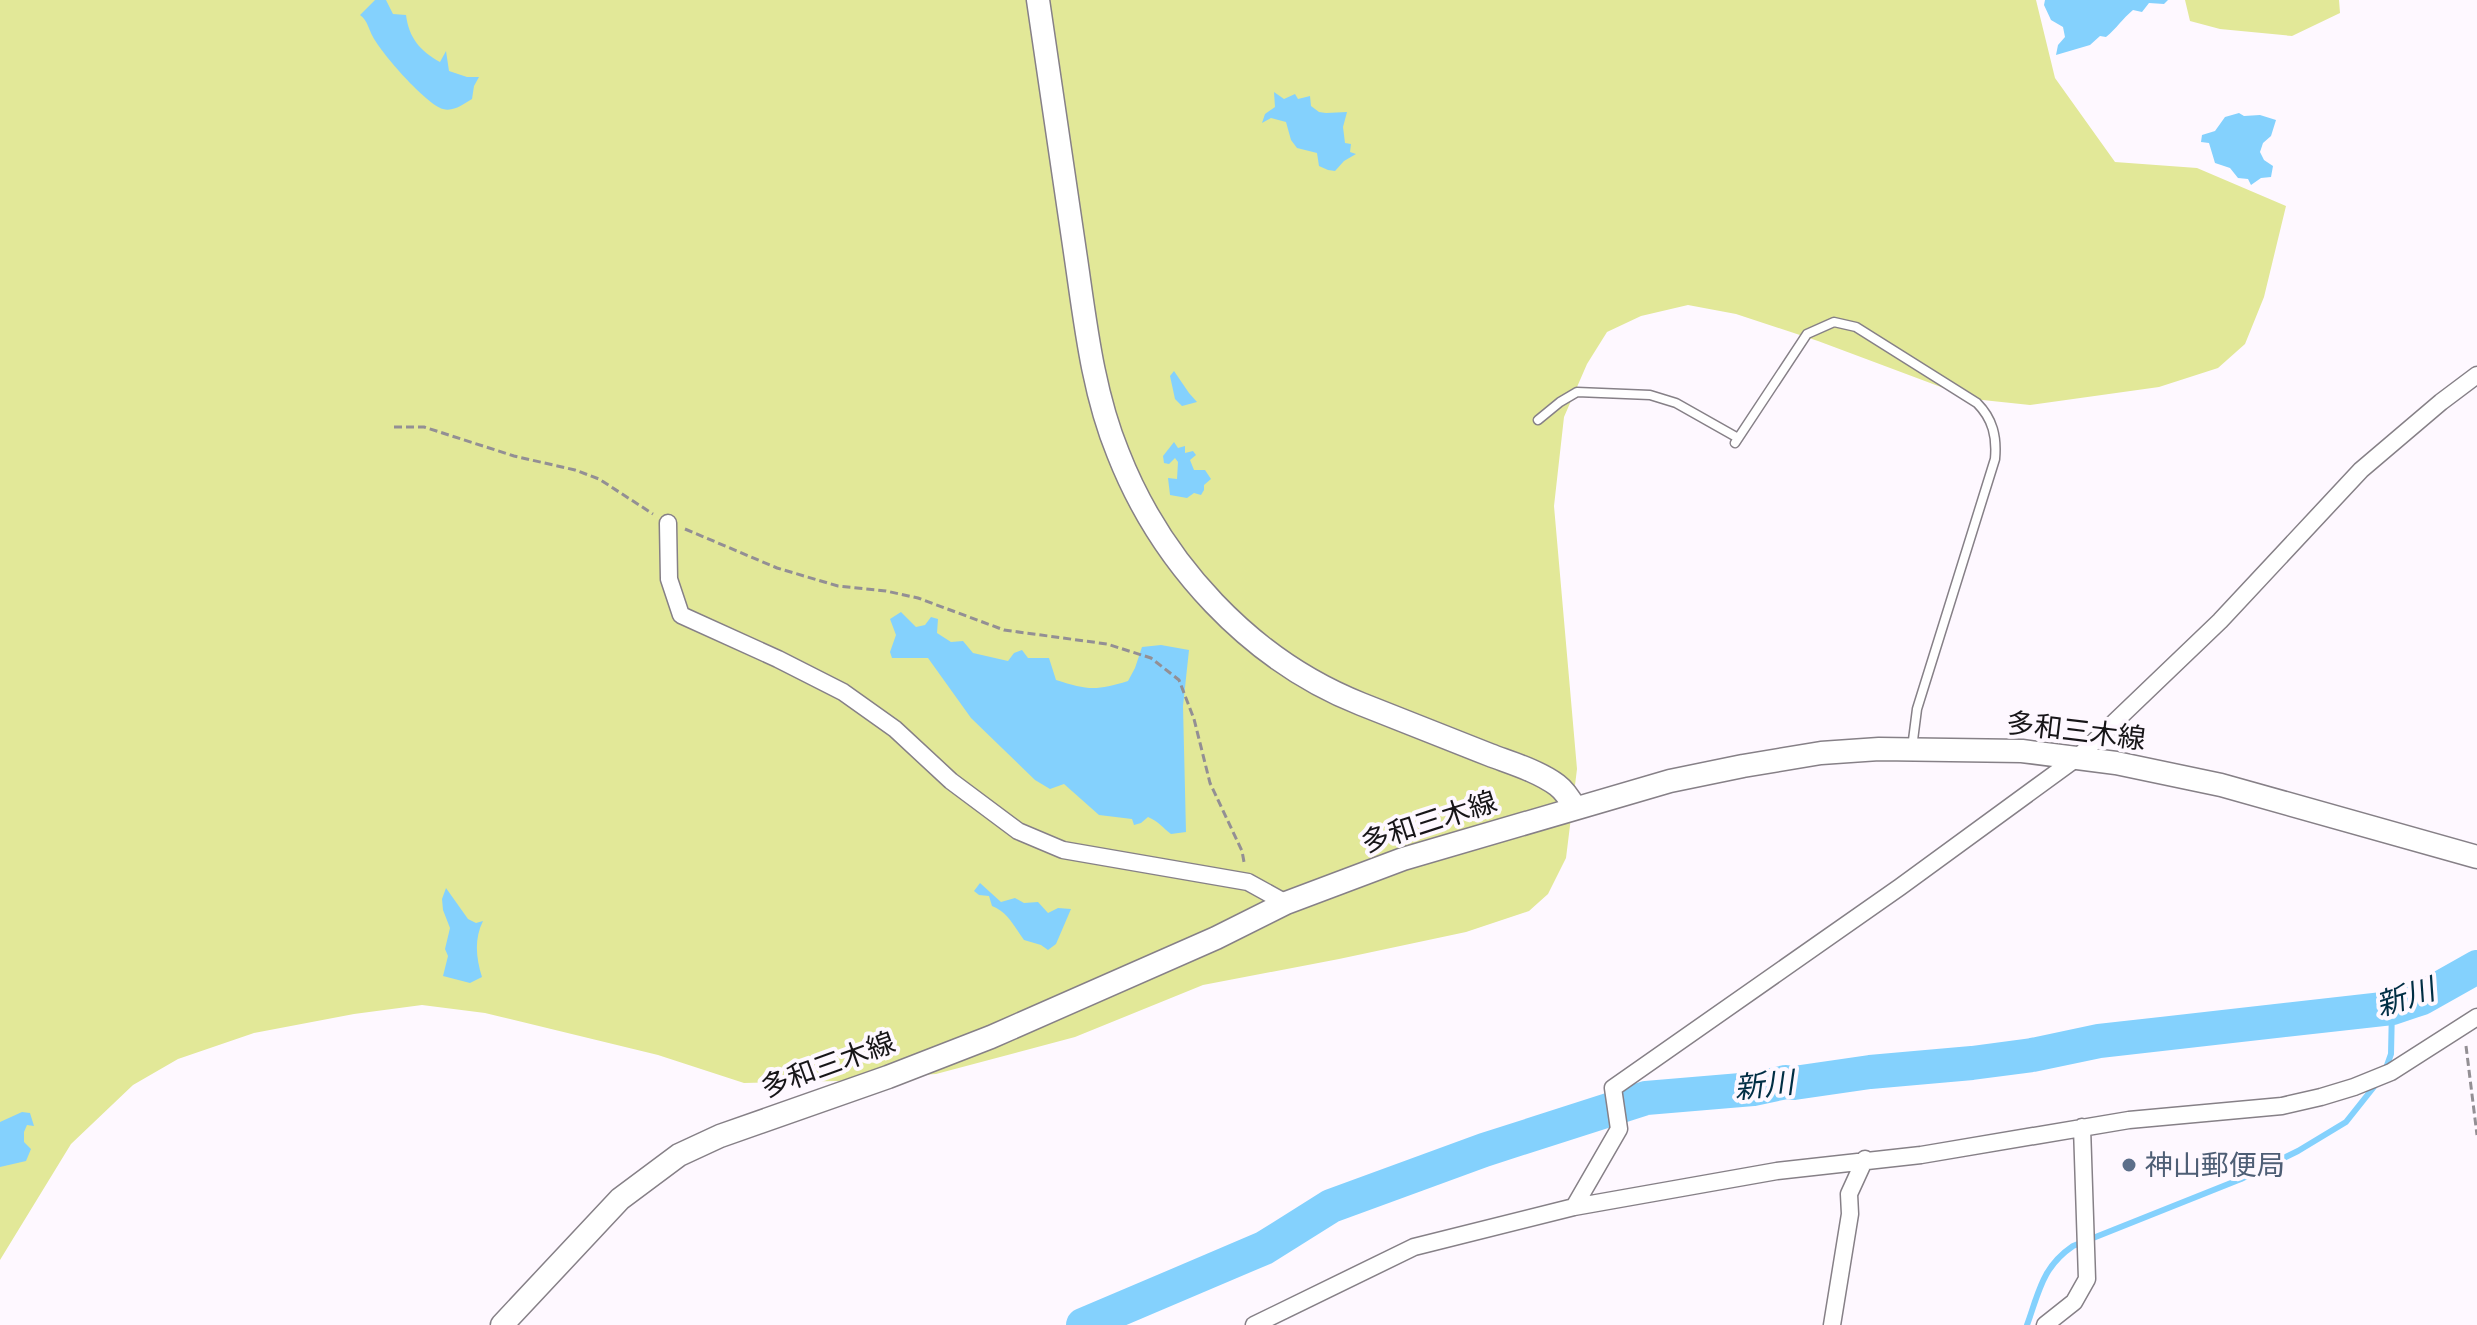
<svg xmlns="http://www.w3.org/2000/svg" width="2477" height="1325" font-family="Raleway,'Noto Sans JP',sans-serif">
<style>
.green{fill:#e2e898}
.water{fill:#84d1fd}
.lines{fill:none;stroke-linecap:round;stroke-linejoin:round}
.stream{stroke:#84d1fd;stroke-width:6}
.river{stroke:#84d1fd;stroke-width:34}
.lane-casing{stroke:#868087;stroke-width:11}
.street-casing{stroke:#868087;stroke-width:19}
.secondary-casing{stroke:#868087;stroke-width:25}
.path{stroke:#938f94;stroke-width:3;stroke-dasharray:8 4;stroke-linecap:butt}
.lane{stroke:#fff;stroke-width:8}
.street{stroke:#fff;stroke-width:16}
.secondary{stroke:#fff;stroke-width:22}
.service-dot{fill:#5c6f8a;stroke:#fef8ff;stroke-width:3}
.labels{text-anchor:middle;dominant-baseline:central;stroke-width:8;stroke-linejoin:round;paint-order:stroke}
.street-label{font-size:28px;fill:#171518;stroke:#fef8ff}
.service-label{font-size:28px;fill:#4e5e75;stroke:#fef8ff;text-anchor:start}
.water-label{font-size:30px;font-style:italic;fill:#002e44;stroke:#fef8ff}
</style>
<rect width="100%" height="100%" fill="#fef8ff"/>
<path class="green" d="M0,0h2036l19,78 60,84 82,6 89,38 -22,91 -19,47 -27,24 -59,19 -129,18 -57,-6 -155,-58 -82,-27 -48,-9 -47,11 -34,16 -20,32 -23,53 -10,89 23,263 -11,89 -18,36 -19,17 -63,21 -127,27 -136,26 -128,52 -139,37 -98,7 -94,2 -86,-28 -173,-42 -63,-8 -68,9 -100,19 -76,26 -45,26 -62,59 -71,116z
M2185,0h154l1,13 -48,23 -72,-7 -30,-8z"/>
<path class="water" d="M375,0h11l7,14 13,1c3,23 14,36 34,47l6,-11 3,20 18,6h12l-5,9 -2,13c-9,5 -18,13 -29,10 -17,-5 -61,-55 -70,-72 -5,-9 -5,-16 -13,-22z
M2045,0h123l-4,4 -15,-1 -7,9 -9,-2c-11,9 -16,18 -27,27l-6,-1 -10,9 -34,10 2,-10 7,-8 -2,-10 -12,-7 -7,-15z
M1274,92l10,7 11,-5 3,5 12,-3 1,10 8,6 7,1 21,-1 -4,15 2,16 6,1 -1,8 6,2 -12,7 -9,10 -7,-1 -9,-4 -2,-13 -20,-5 -6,-8 -5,-18 -15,-4 -9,5 3,-9 10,-7z
M2239,113l5,3 16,-1 16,5 -5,16 -8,7 -3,9 4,8 9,6 -2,11 -10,1 -10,7 -3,-6 -10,-1 -8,-10 -15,-5 -6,-20 -8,-1 1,-7 13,-4 10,-14z
M1174,371l15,22 8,9 -15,4 -7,-7 -5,-23z
M1174,442l4,6 7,-2v7l8,-2 3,4 -6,5 4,10h11l6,9 -7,6v5l-3,5 -7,-2 -7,5 -17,-3 -2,-17 9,1 1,-17 -3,-4 -6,6 -5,-1 -1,-7z
M901,612l15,15 9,-2 6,-8 7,2 -1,14 14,9 12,-1 10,12 35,8 6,-8 8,-3 6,8h21l7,22c31,10 40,11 72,1l7,-13 7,-21 19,-2 28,5 -6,56 3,126 -15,2c-8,-6 -13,-13 -23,-17l-7,6 -7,2 -2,-6 -33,-4 -35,-31 -14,5 -15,-9 -64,-62 -43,-60h-36l-2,-6 6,-17 -6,-16z
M980,883l21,19 14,-4 9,5 14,-1 10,11 10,-5 13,1 -15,35 -8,6 -7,-5 -17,-5c-9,-12 -16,-28 -32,-34l-3,-10 -10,-1 -5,-4z
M446,888l22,31 8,4 7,-2c-9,18 -7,37 -1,56l-12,6 -27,-7 5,-20 -3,-7 5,-21 -7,-18 -1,-11z
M22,1112l8,1 4,13 -7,-1 -3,7v10l7,7 -5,12 -26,6v-45z"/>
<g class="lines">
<path class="stream" d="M2385,1071l6,-17 1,-46
M2027,1325c12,-33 15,-58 46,-79l168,-67 57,-28 48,-29 31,-39"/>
<path class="river" d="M1083,1325l181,-77 67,-42 153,-56 162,-52 107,-9 33,-7 8,1 76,-11 102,-9 60,-8 67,-14 293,-33 30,-10 55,-31"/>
<defs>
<path id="lane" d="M1538,420l22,-18 17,-10 73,3 26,8 62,35
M1735,443l72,-109 27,-12 22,5 121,76c16,16 20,34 18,56l-78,250 -5,39"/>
<path id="street" d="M668,523l1,56 12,36 97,44 65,33 52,37 56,52 67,50 45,19 185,32 38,21
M1574,1207l45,-78 -6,-41 287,-201 178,-130 142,-136 141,-151 80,-68 36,-27
M1254,1325l160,-78 160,-40 203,-36 144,-16 208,-35 153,-14 39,-9 33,-10 37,-15 86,-55
M1832,1325l18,-111 -1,-20 16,-35
M2045,1325l29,-23 13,-23 -5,-152"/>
<path id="secondary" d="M1038,0c12,84 25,168 37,252 10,67 17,138 43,201 43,110 132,207 243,251 43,17 86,34 129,51 21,8 48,16 67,30 8,6 13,14 18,23
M502,1325l118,-126 59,-44 41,-19 168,-59 103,-40 225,-99 70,-35 117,-44 267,-78 73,-15 78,-13 58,-4 143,2 94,12 105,22 256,72"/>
</defs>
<use href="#lane" class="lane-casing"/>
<use href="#street" class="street-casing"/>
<use href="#secondary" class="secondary-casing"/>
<path class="path" d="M394,427h30l90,29 61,14 24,9 54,35
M685,529l92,39 61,18 48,5 32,7 86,32 103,14 44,14 28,22 15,39 16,64 32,68 2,11
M2466,1046l11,89"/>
<use href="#lane" class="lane"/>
<use href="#street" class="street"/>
<use href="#secondary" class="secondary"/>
</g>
<circle class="service-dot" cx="2129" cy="1165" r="8"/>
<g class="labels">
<g class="street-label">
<text transform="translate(2076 731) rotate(7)">多和三木線</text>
<text transform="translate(1429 822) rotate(-18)">多和三木線</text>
<text transform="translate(828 1065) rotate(-20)">多和三木線</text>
</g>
<g class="service-label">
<text x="2145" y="1165">神山郵便局</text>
</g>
<g class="water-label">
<text transform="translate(2405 997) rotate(-18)">新川</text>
<text transform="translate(1764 1085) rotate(-6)">新川</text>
</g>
</g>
</svg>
